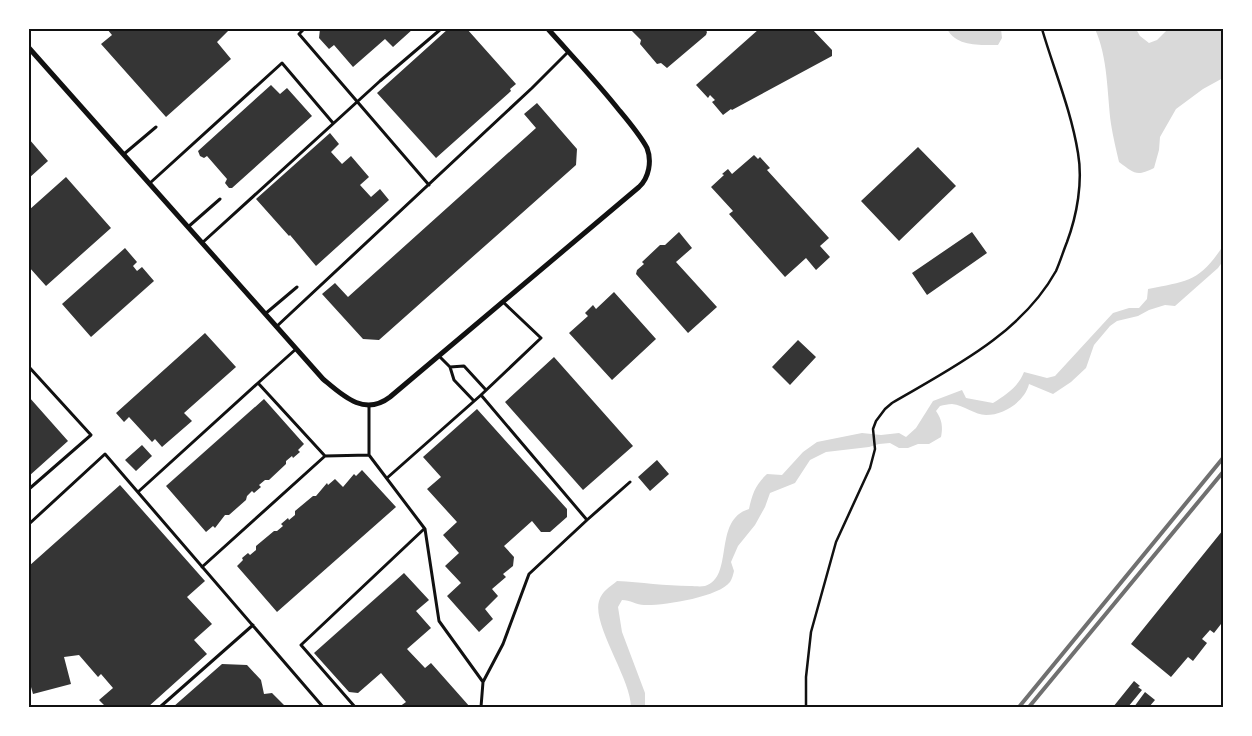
<svg xmlns="http://www.w3.org/2000/svg" width="1252" height="736" font-family="'Nunito Sans',sans-serif">
<style>
.water{fill:#d9d9d9}
.building{fill:#353535}
.lines{fill:none;stroke-linecap:round;stroke-linejoin:round}
.path{stroke:#111;stroke-width:2.5}
.service{stroke:#111;stroke-width:3}
.minor{stroke:#111;stroke-width:5}
.rail{stroke:#707070;stroke-width:4}
.neatline{fill:none;stroke:#111;stroke-width:2}
</style>
<rect width="100%" height="100%" fill="#fff"/>
<path class="water" d="M947,29h54l1,9 -4,7c-18,0 -41,2 -51,-16z
M1095,29h41l4,7 9,7 8,-3 11,-11h55v49l-20,11 -27,20 -16,28 -1,13 -5,18c-18,9 -20,5 -35,-6 -3,-13 -6,-25 -8,-38 -4,-32 -3,-66 -16,-95z
M1223,246v15l-5,7 -43,38 -10,-1 -16,5 -11,6 -21,5 -7,5 -16,19 -8,23 -15,14 -18,12 -24,-10c-4,17 -25,31 -43,31 -11,0 -22,-10 -34,-11 -4,0 -8,1 -12,2l-4,5c6,9 7,15 5,26l-12,7h-11l-10,4h-9l-9,-5 -11,1 -10,3 -43,5 -16,8 -15,23 -25,10 -5,14 -10,18 -17,21 -7,16 3,9c-1,4 -2,8 -4,11 -11,15 -68,24 -86,23 -7,0 -14,-5 -22,-5l-4,7 4,25 23,61v14h-14c0,-28 -39,-82 -32,-106 3,-10 11,-14 18,-20 24,1 48,5 73,5 4,0 10,1 15,0 30,-9 7,-66 44,-77 3,-15 7,-25 18,-35l15,1 21,-23 14,-10 45,-9 19,2 18,-2 7,4 10,-9 17,-27 29,-11 4,8 27,5c14,-9 25,-16 31,-31l23,6 8,-2 58,-63 16,-5h10l8,-9 1,-10c40,-8 51,-7 75,-43z"/>
<path class="building" d="M107,29h123l-13,13 14,17 -65,58 -65,-73 11,-9z
M320,29h93l-20,18 -8,-8 -32,28 -19,-22 -5,4 -10,-11z
M448,29h19l49,55 -6,5 1,2 -75,67 -59,-65z
M630,29h75l2,3 -1,3 -39,33 -6,-5 -4,1 -17,-20 1,-4z
M759,29h53l20,21v6l-100,54 -1,-1 -8,6 -11,-13 3,-2 -5,-5 -2,3 -12,-13z
M271,85l9,9 7,-6 25,28 -80,72h-3l-4,-5 2,-4 -20,-23 -3,2 -4,-2 -2,-5z
M537,103l40,46 -1,16 -197,175 -16,-1 -41,-45 13,-11 13,14 188,-169 -12,-14z
M330,133l9,11 -8,8 11,12 9,-8 18,21 -9,8 11,12 9,-8 9,11 -73,66 -26,-31 -1,1 -33,-37z
M29,139l19,22 -19,17z
M918,147l38,39 -57,55 -38,-40z
M754,155l4,4 2,-2 10,11 -3,2 62,68 -9,8 10,11 -14,13 -10,-12 -21,19 -56,-63 4,-3 -22,-24 13,-12 -2,-1 6,-5 4,5z
M66,177l45,51 -65,58 -17,-19v-57z
M679,232l13,16 -16,14 41,45 -29,26 -52,-59 1,-4 7,-6 -2,-2 18,-17h5z
M972,232l15,21 -60,42 -15,-22z
M125,248l12,14 -4,4 4,5 5,-4 12,14 -63,56 -29,-33z
M614,292l42,47 -44,41 -43,-47 19,-17 -3,-3 8,-8 3,4z
M205,333l31,34 -52,46 8,8 -30,26 -7,-8 -3,3 -23,-25 -5,5 -8,-9z
M798,340l18,17 -26,28 -18,-18z
M554,357l79,89 -50,44 -78,-88z
M29,397l39,44 -39,35z
M264,399l40,45 -6,6 2,2 -7,6 -1,-2 -6,5v3l-17,16h-4l-6,5 2,2 -7,6 -2,-2 -5,5 -1,4 -17,15h-4l-10,13 -2,-2 -7,6 -40,-46z
M477,409l90,100v8l-17,15h-9l-9,-11 -28,25 10,11 -1,9 -10,8 3,3 -14,12 6,7 -13,13 8,10 -14,13 -32,-36 14,-13 -16,-17 14,-13 -16,-18 14,-13 -30,-33 14,-12 -18,-20z
M142,445l10,11 -16,15 -11,-11z
M657,460l12,14 -19,17 -12,-14z
M362,470l34,37 -119,105 -40,-46 6,-6 -1,-2 6,-5 2,2 6,-5v-4l18,-15h3l6,-5 -2,-2 7,-6 1,2 6,-5v-4l18,-15h3l11,-13 1,2 7,-6 8,8 11,-13 2,2z
M120,485l85,96 -18,16 25,27 -18,16 13,14 -59,53h-42l-7,-7 14,-12 -12,-14 -3,3 -19,-22 -15,2 7,27 -38,10 -4,-14v-83h1l-1,-31z
M1223,530v96l-2,-2 -7,9 -4,-3 -8,9 5,4 -14,18 -5,-4 -17,20 -40,-33z
M404,573l25,27 -13,11 15,17 -24,21 18,19 6,-5 39,44h-71l7,-5 -25,-29 -23,20 -9,-1 -35,-39z
M222,664l25,1 14,15 3,14 8,-1 14,14h-113z
M1134,681l6,5 -2,1 4,3 -14,17h-15z
M1145,692l10,8 -6,7h-15z"/>
<g class="lines">
<path class="path" d="M806,707v-30l5,-45 25,-90 34,-74 5,-19 -2,-20 3,-8 9,-12 7,-6c60,-35 129,-69 164,-132 4,-9 7,-19 11,-29 10,-27 16,-60 11,-89 -7,-43 -24,-83 -36,-124"/>
<path class="service" d="M304,29l-5,5 130,151
M124,154l32,-27
M150,183l132,-120 51,60
M188,227l32,-28
M202,243l178,-162 61,-52
M265,314l32,-27
M276,327l256,-239 36,-36
M296,349l-38,34 67,73
M439,356l11,11 4,13 20,21
M29,367l62,68 -62,54
M450,367l14,-1 22,24
M481,395l60,-57 -38,-36
M369,405v50l56,74 14,92 44,61 -2,25
M387,478l94,-83 106,125 -58,54 -26,70 -20,38
M138,492l120,-109
M587,520l43,-38
M29,524l76,-70 218,253
M202,567l123,-111 44,-1
M75,707h4
M160,707l93,-82
M355,707l-54,-62 123,-116"/>
<path class="minor" d="M29,48l294,331c19,16 41,38 67,18l249,-210c10,-9 13,-26 8,-39 -7,-13 -18,-26 -28,-38 -22,-28 -47,-54 -71,-81"/>
<path class="rail" d="M1019,707l204,-249
M1029,707l194,-235"/>
</g>
<rect width="1252" height="736" fill="none" stroke="#ffffff" stroke-width="60"/>
<rect x="30" y="30" width="1192" height="676" class="neatline"/>
</svg>
